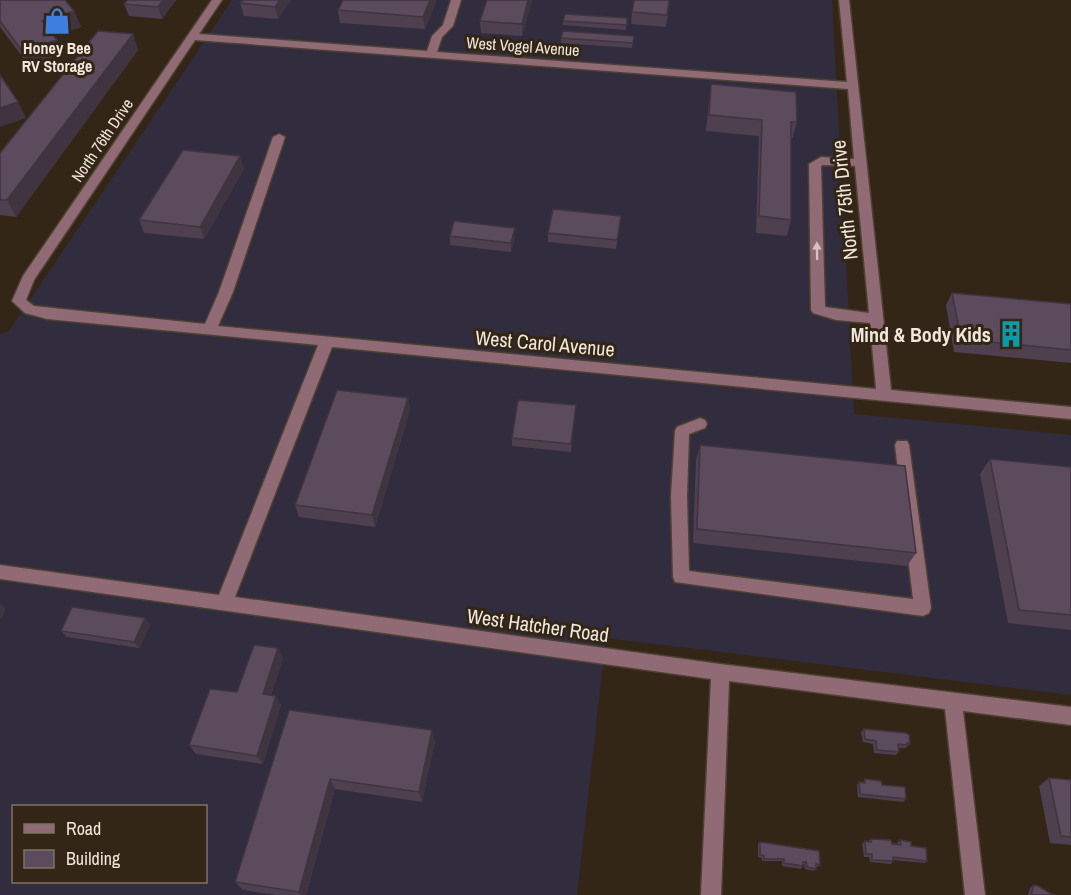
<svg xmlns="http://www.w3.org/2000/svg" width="1071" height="895" font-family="'Archivo Narrow',sans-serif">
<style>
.industrial{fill:#312d3e;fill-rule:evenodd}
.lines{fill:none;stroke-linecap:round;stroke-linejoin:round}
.minor-casing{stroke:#4e4132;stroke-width:3}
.minor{fill:#906a75;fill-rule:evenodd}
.wall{fill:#4e404f}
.shaded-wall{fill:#403440}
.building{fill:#5b4b5c;stroke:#403440;stroke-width:1.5}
.oneway{fill:#d4c2be}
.labels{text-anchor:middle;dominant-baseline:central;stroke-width:6;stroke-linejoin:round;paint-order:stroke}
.far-street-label{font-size:16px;fill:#f1e7dd;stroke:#332616}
.far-poi-label{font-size:16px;font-weight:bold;fill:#f1e7dd;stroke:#332616}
.street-label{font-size:20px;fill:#f1e7dd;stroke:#332616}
.poi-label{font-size:20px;font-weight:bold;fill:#f1e7dd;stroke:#332616;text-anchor:end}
</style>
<rect width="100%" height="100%" fill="#332616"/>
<path class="industrial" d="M232,0h600l22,414 217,21v260l-465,-57 -29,257h-577v-561l9,-3zM14,806h192v76h-192z"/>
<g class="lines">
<defs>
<path id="minor" d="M212,0h10l-23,34 228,17 5,-15 11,-11 8,-25h10l-8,26 -11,11 -5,15 410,30 -8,-82h10l42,390 180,17v12l-739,-72 -97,250 485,67 351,43v18l-108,-14 22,184h-20l-20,-186 -216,-28 -8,214h-20l10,-216 -711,-100v-14l219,30 99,-250 -271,-26 -22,-6 -13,-12 11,-25zM195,40l653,49 6,70 -33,-2 -12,7 2,146 2,3 23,7 34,3 6,66 -658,-63 15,-34 52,-155 -6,-3 -6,3 -54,155 -14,32 -171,-18 -8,-6 8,-20zM823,165l32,1 14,147 -44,-6 -4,-141z
M700,418l5,2 2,4 -2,4 -16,6 -2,62 2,75 224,28 -18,-154 2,-4h10l2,4 22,163 -2,5 -6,3 -248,-34 -2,-5 -2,-81 4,-65 2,-4z"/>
</defs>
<use href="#minor" class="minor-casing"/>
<use href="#minor" class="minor"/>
</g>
<path class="wall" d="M0,0l74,11 7,16 -27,9 10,20 -34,11 -30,-40z
M176,0l-14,19 -33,-3 -5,-12z
M243,0h48l-13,19 -34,-3 -4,-13z
M343,0h93v2l-11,27 -85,-6 -2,-13z
M487,0h45l-10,36 -41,-3 -1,-12z
M670,0l-4,27 -35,-3 1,-12z
M627,18l-1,12 -63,-5v-4z
M133,34l5,16 -122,167 -16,-2v-62z
M634,36l-2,12 -71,-5v-5z
M711,84l86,38 -5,17 -1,-1v82l-4,16 -31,-3 3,-97 -53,-5 3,-30z
M244,169l-40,70 -60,-6 -5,-13z
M620,225l-4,24 -68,-7v-9z
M450,236h65l-4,16 -61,-7z
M952,293l119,11v59l-117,-11 -8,-47z
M408,398l2,12 -35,117 -76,-10 -4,-12z
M576,405l-5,47 -59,-6v-8z
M700,445l216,108 -9,13 -214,-23 3,-83z
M990,459l81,8v163l-63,-7 -28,-149z
M145,618l5,7 -11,23 -72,-11 -6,-6z
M283,658l-12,37 10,10 -18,59 -67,-10 -7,-9 48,-53z
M289,710l146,31 -13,61 -87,-13 -29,106h-30l-33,-5 -8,-8z
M864,729l46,15 -5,4h-7l1,4 -3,3 -22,-2 -1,-9 -10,-2 -2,-10z
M1049,778l22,2v65l-21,-2 -11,-57z
M865,779l17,6 24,14 -3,3 -45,-5 -1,-12 2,-3h4z
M871,839l27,5 -1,-1 3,-3 11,6 16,15 -2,2 -32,-3v1l-2,3 -21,-2 -1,-5h-5l-2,-13 3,-3h3z
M760,842l60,23 -3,2h-1v2l-2,2 -9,-2 -1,-5h-1v2l-2,3 -19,-3v-5h-20v-3l-4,-1v-13z
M1034,885l19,10h-25l2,-7z"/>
<path class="shaded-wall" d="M163,0h13l-14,19 -4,-12z
M280,0h11l-13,19 -3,-12z
M430,0h6v2l-11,27 -2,-12z
M528,0h4l-10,36v-12z
M74,11l7,16 -32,10 -7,-16z
M133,34l5,16 -122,167 -9,-17z
M57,40l7,16 -34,11 -8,-16z
M18,102l8,16 -26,9v-19z
M240,156l4,13 -40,70 -4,-12z
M515,228v8l-4,16v-9z
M408,398l2,12 -35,117 -3,-12z
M0,602l6,7 -6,11z
M145,618l5,7 -11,23 -5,-6z
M278,648l5,10 -15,45 -5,-9z
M276,696l5,9 -18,59 -6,-8z
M432,730l3,11 -13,61 -3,-10z
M330,779l5,10 -29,106h-5l-2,-3z"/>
<path class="building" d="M0,0h65l9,11 -32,10 15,19 -35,11 -22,-30z
M128,0h35l-5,7 -34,-3z
M243,0h37l-5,7 -35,-4z
M343,0h87l-7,17 -85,-7z
M487,0h41l-6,24 -42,-3z
M634,0h35l-2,15 -35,-3z
M565,14l62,4v7l-64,-4z
M98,31l35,3 -126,166h-7v-47z
M563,31l71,5 -1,7 -72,-5z
M0,75l18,27 -18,6z
M711,84l85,8 1,30h-6v98l-32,-4 3,-96 -53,-5z
M183,150l57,6 -40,71 -61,-7z
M553,209l68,7 -4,24 -69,-7z
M454,221l61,7 -4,15 -61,-7z
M952,293l119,11v46l-110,-11z
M337,390l71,8 -36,117 -77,-10z
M518,400l58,5 -5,39 -59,-6z
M700,445l205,21 11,87 -219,-24z
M990,459l81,8v148l-52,-5z
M72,607l73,11 -11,24 -73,-11z
M254,645l24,3 -15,46 13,2 -19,60 -68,-11 21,-56 27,3z
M289,710l143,20 -13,62 -89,-13 -31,113 -64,-10z
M864,729l42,4 3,2 1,9 -3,-1v2l-9,-1 1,8 -22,-2 -1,-9 -11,-2z
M1049,778l22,2v57l-10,-1z
M865,779l16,2 1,4 23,2 1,12 -46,-5 -1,-12 6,1z
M871,839l20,1 1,4 9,1 -1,-5 11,2v4l15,2 1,13 -34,-4v4l-21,-1v-6h-6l-1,-13 6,1z
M760,842l59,9 1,14 -4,-1v5l-9,-2 -1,-5h-3v4l-19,-3v-4h-20v-3l-4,-1z
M1034,885l4,1 15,9h-22z"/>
<defs><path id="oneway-solid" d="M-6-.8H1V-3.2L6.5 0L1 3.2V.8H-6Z" transform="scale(1.5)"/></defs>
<use class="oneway" href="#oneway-solid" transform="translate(817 251) rotate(-91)"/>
<defs>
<symbol id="shop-bare" viewBox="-9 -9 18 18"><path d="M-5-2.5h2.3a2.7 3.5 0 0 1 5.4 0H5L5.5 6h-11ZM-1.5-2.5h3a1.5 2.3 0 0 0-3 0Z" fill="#3f7fe0" stroke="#332616" stroke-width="2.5" paint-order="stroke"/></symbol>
<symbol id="building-bare" viewBox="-9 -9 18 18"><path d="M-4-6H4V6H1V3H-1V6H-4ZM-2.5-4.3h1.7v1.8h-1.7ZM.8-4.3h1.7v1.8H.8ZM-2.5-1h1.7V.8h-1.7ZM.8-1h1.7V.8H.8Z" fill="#0f9aa8" stroke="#332616" stroke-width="2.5" paint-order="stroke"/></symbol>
</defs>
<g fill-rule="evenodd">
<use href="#shop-bare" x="38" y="2" width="38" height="38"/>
<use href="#building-bare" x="992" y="315" width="38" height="38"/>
</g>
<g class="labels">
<g class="far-street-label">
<text transform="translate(523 46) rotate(4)">West Vogel Avenue</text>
<text transform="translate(102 140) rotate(-56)">North 76th Drive</text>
</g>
<g class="far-poi-label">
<text x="57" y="48">Honey Bee<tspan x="57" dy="18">RV Storage</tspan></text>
</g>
<g class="street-label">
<text transform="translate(844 200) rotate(-96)">North 75th Drive</text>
<text transform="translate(545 343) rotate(5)">West Carol Avenue</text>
<text transform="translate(538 625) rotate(8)">West Hatcher Road</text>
</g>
<g class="poi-label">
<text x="991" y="334">Mind &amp; Body Kids</text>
</g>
</g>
<rect x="12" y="805" width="195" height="78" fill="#332616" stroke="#7f7366" stroke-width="1.5"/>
<rect x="24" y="824" width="30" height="9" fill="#906a75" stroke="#7f7366" stroke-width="1.5"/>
<text x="66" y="835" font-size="18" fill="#f1e7dd">Road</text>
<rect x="24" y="850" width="30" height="18" fill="#5b4b5c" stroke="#7f7366" stroke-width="1.5"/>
<text x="66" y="865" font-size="18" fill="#f1e7dd">Building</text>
</svg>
